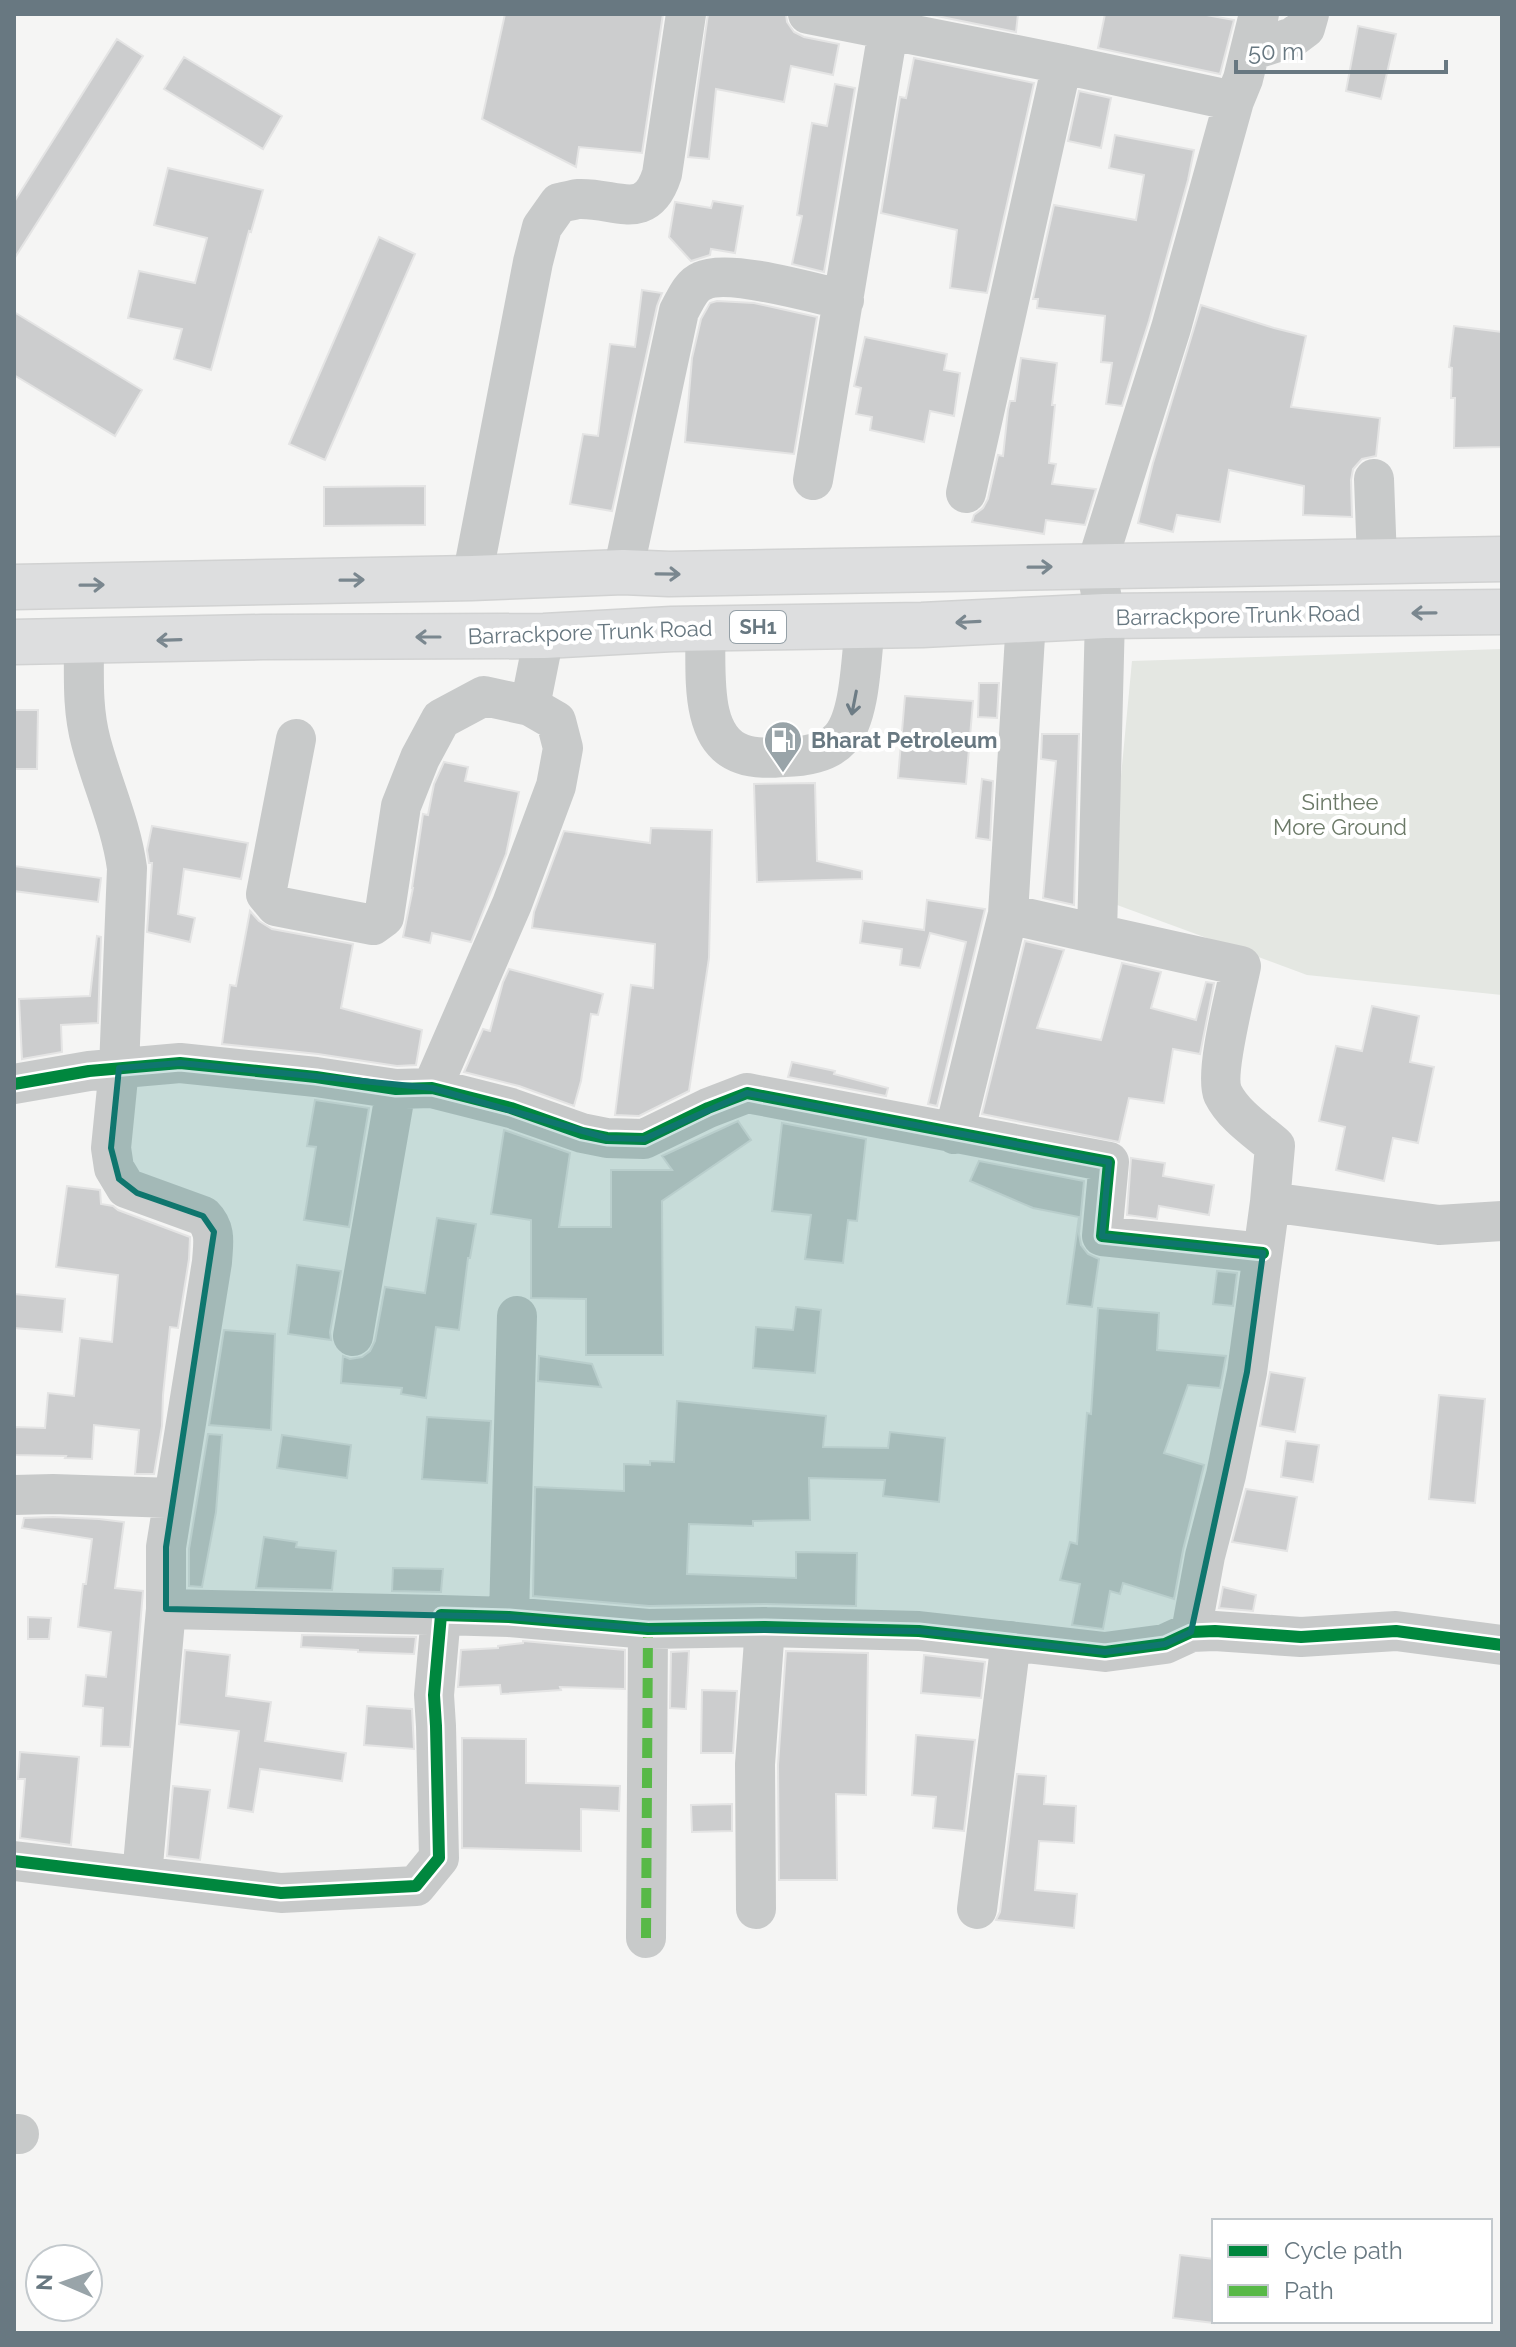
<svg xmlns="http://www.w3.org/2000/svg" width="1516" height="2347" font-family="Raleway,sans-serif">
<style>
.green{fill:#e4e7e2}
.building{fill:#cccdce;stroke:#e4e4e4;stroke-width:2}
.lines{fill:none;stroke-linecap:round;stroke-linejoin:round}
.major-casing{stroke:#d1d2d2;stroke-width:47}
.minor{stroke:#c8caca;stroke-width:40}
.major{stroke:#dddedf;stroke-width:44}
.quiet{stroke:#58b947;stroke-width:10;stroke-dasharray:20 10;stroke-linecap:butt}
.cycleway-casing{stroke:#fff;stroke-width:17}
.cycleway{stroke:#00873e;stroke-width:12}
.oneway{stroke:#7a878f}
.oneway2{stroke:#6d7c85}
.marked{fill:#0f766e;fill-opacity:0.2;stroke:#0f766e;stroke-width:6;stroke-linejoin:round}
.labels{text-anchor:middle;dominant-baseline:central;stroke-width:8;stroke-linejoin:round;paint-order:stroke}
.shield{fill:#fff;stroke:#95a0a7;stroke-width:2}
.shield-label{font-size:20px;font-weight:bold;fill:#687881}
.street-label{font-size:22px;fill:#687881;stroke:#fff}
.poi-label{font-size:22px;font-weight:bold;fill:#687881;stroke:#fff;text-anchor:start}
.park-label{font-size:22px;fill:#6b7967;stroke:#fff}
</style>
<rect width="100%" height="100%" fill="#f5f5f4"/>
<path class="green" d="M1502,649v346l-195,-20 -198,-73 23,-241z"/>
<path class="building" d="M505,14h158l-21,139 -63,-6 -3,20 -94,-48z
M708,14h78l1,8 7,10 10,5 35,7 -6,31 -42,-9 -7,36 -68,-13 -7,70 -21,-2z
M927,14h91l-2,18z
M1105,14h96l33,6 -14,54 -122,-26z
M1358,26l38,8 -15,65 -35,-8z
M117,39l26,17 -129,203v-57z
M184,57l98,59 -19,33 -99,-60z
M914,58l120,25 -47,210 -37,-5 7,-58 -76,-17 19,-116 6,1z
M835,84l20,4 -31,184 -32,-8 10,-48 -5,-1 15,-92 15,3z
M1079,91l32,7 -10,50 -33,-7z
M1115,135l79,15 -6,30 -39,141 -27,85 -16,-2 6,-41 -11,-1 4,-46 -68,-8 1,-9h-5l21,-94 82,15 8,-45 -35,-7z
M168,168l95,22 -12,42 -2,-1 -38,139 -37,-11 8,-30 -54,-11 11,-47 56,12 12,-45 -53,-13z
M713,201l30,5 -8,47 -24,-4 -1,6 -19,6 -22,-24 6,-35 36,6z
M379,237l36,17 -90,206 -36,-16z
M642,290l20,3 -5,13 -45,205 -42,-7 13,-70 15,2 12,-92 25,3z
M717,301l37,2 63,14 -23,137 -109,-12 7,-84 9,-39 9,-16z
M1201,305l73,23 32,8 -15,71 89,11 -4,38 -14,3 -9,10 -2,11 1,37 -49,-2 1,-29 -75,-16 -9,52 -43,-7 -4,17 -35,-9 15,-60z
M14,312l128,78 -27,46 -101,-61z
M1454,326l48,6v115l-48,1 1,-50h-4l1,-30 -3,-1z
M865,337l82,17 -3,16 16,3 -6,43 -24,-5 -6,31 -54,-12 2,-13 -16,-3 5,-26 -7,-2z
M1021,358l36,5 -5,42h3l-6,58 7,1 -4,20 44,5 -11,36 -39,-5 -2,14 -72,-12 2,-7 9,-7 5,-9 10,-44 5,1 5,-46 2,-9h5z
M425,486v39l-101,1v-39z
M979,683h20l-2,35 -19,-1z
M905,696l68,5 -7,83 -68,-6z
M14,710h24l-1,59h-23z
M1042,734h37l-5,171 -31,-7 13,-137 -15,-2z
M444,762l24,5 -3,14 54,11 -13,62 -35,88 -39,-9 -2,10 -27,-6 10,-49h-1l11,-74 5,1 6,-31z
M982,779l11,2 -3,59 -14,-2z
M815,783l2,78 45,10v8l-105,3 -3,-98z
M152,826l96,17 -7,36 -57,-10 -6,45 17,4 -5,24 -43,-10 5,-69h-3l-2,-13z
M651,828l61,2 -3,128 -20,133 -50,25 -24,-1 16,-130 22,3 2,-44 -123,-16 2,-16 30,-81 86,12z
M14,866l87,12 -3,24 -84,-11z
M927,900l58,9 -48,197 -9,-2 38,-162 -36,-9 -10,35 -20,-3 2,-16 -42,-6 3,-22 61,9z
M250,911l9,10 13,8 81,15 -12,64 81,22 -6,35 -19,1 -79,-12 -96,-10 8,-59 6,1z
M97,936l4,1 -3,86 -37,2 1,27 -40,7 -3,-60 71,-3z
M1025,941l39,9 -27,78 64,12 21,-77 39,9 -10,36 45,12 10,-38 8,1 -14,71 -27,-5 -9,54 -35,-5 -10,44 -137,-28z
M509,969l94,25 -5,21 -7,-1 -10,67 -7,25 -55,-20 -55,-14 19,-43 7,2 13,-49z
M1372,1006l47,10 -9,46 24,5 -16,76 -25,-5 -9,43 -48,-11 9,-43 -26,-6 17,-75 26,5z
M792,1062l43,9 -1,3 54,14 -2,8 -98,-19z
M315,1100l54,8 -20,119 -45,-7 12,-73 -9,-1z
M738,1121l13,19 -89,61 1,154h-77v-56l-55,-1v-78l-40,-6 13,-84 66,23 -11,74h52v-57h61l-10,-14z
M782,1123l84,16 -9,82 -9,-1 -5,43 -38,-4 6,-44 -39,-4z
M1131,1158l34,5 -2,13 51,9 -5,30 -50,-9 -2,13 -30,-4z
M979,1161l105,20 -5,53 2,11 7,9 11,5 -7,48 -25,-3 12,-87 -46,-9 -63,-27z
M67,1186l33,4 1,14 12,2 5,4 72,27 -1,22 -11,69 -8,-1 -7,68 -1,31 -8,48h-19l4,-44 -45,-5 -2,34 -27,-1 1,-2 -52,-1v-28l31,1 3,-35 26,3 6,-58 32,4 6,-67 -62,-8z
M437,1218l39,6 -6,34h-2l-9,72 -23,-3 -10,71 -25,-4 1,-6 -61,-5 2,-27 7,3 12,-2 8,-6 5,-10 10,-54 40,6z
M297,1265l44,6 -11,61 1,8 -43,-6z
M1217,1271l20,2 -4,33 -20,-2z
M14,1294l51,5 -3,33 -48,-4z
M796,1307l25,3 -6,63 -62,-5 3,-41 37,3z
M1098,1308l61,5 -2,37 69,6 -6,32 -32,-3 -24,68 40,12 -21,85 -9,49 -51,-16 -3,11 -10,-3 -7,38 -31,-4 8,-41 -20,-4 10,-38 7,2 10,-131 4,1z
M224,1330l51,4 -4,96 -62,-5z
M539,1356l53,8 9,23 -63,-6z
M1270,1372l35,6 -10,54 -35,-6z
M1439,1395l46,4 -10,104 -46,-4z
M677,1401l149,15 -3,31 65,1 2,-16 55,6 -6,64 -56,-6 2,-16 -76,-2 1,42 -57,1v5l-64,-2 -2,50 109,4v-26l61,1 -1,53 -90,-2 -117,2 -116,-10 2,-109 89,4v-27l26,1v-4l24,1z
M427,1417l64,4 -4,62 -65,-4z
M208,1434l14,1 -6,77 -14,75 -13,-1v-37z
M282,1435l69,10 -4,33 -70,-10z
M1286,1441l33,4 -6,37 -32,-5z
M1246,1489l51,8 -10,54 -55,-9z
M53,1517l46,2 25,3 -9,66 28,3 -13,156 -29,-1 2,-38 -20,-2 3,-31 20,2 5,-45 -33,-5 5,-43h3l6,-45 -70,-11 2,-10z
M264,1537l33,5 -1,5 40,4 -4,39 -76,-2z
M393,1568l50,1 -2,23 -49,-1z
M1223,1587l33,8 -3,16 -34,-3z
M28,1617l23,1 -2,21h-21z
M302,1635l114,2 -2,17 -56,-2v-2l-57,-3z
M523,1641l102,9v39l-65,-2 1,3 -60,4 -1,-9 -42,2 3,-37 37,-2v-2l25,-3z
M185,1650l45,5 -4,41 45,6 -6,39 81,12 -4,28 -82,-12 -7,43 -25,-4 11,-77 -60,-7z
M689,1651l-3,58 -16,-1 1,-56z
M786,1651l82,2 -2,142 -30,-1 1,86h-58l-1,-115z
M924,1655l61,7 -4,36 -60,-5z
M702,1690l35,1 -4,62h-32z
M367,1706l45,3 2,40 -50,-4z
M916,1735l59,5 -11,91 -31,-3 3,-31 -24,-2z
M462,1738l64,1v44l94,3 -1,25 -38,-2v42l-119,-3z
M20,1752l59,5 -8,88 -51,-7 5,-59h-7z
M1017,1774l29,2 -2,28 32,2 -2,37 -35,-2 -4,49 42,4 -3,34 -78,-8 4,-8z
M173,1786l37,4 -10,70 -33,-4z
M732,1804v27l-40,1 -1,-27z
M1180,2255l34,4v64l-41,-5z"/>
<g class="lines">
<defs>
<path id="major" d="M14,587l458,-9 151,-6 46,2 833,-15
M14,642l248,-5 282,-1 128,-7 250,-4 183,-9 397,-4"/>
</defs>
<use href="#major" class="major-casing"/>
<path class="minor" d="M808,14l254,50 172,37
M1259,14l-16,65 -9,22 -63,227 -75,238 9,50 -8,318 144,32c-5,25 -27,108 -18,128 11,22 35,37 52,52l-5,56
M1250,51l43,-14 12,-9 4,-14
M1374,479l3,82
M813,480l75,-449
M966,493l96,-429
M623,572l56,-261c6,-10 11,-25 23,-30 26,-13 111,12 142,19
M472,578l61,-316 9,-35 17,-24c6,-1 13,-3 19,-4 38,-2 68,25 84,-25l24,-160
M705,628c2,39 -8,111 37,126 14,5 29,4 43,3 18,0 43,-4 56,-19 20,-23 20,-82 24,-112
M84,642c0,34 -2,67 7,100 11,42 30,82 36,126l-8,200 -8,80 3,20 12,20 77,28c14,14 10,28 9,46l-46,285v62l-24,267
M296,739l-30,155 10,12 97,19 11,-8 17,-111 19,-48 21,-39 43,-23 46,10
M1008,914l89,20
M14,1084l75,-13 91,-8 136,14 80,12 36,-1 79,20 71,25 25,5 37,1 64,-31 39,-15 362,69 -7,74 161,17
M432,1088l80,-184 44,-118 7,-38 -7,-27 -26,-15 14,-70
M954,1134l54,-220 18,-294
M353,1336l43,-247
M14,1495l39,-1 120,4
M166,1609l275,6
M509,1617l8,-301
M1191,1632l14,-76 21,-81 21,-103 23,-170 169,23 63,-4
M14,1861l267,32 135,-7 23,-28 -3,-132 -2,-31 7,-80 68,2 139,12 117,-2 154,4 186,21 60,-8 26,-12 24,-1 86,6 95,-6 106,14
M756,1909l-1,-145 10,-137
M977,1909l34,-268
M646,1938l2,-309
M14,2134h5"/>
<use href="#major" class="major"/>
<path class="quiet" d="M646,1938l2,-309"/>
<defs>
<path id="cycleway" d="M14,1084l75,-13 91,-8 136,14 80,12 36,-1 79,20 71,25 25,5 37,1 64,-31 39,-15 362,69 -7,74 161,17
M14,1861l267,32 135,-7 23,-28 -3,-132 -2,-31 7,-80 68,2 139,12 117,-2 154,4 186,21 60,-8 26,-12 24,-1 86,6 95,-6 106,14"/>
</defs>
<use href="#cycleway" class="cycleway-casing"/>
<use href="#cycleway" class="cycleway"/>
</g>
<defs><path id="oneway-shaft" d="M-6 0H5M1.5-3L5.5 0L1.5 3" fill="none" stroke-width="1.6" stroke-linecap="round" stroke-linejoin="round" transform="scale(2)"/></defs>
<g class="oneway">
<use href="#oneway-shaft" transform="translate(1040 567) rotate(-1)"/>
<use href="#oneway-shaft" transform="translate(668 574) rotate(1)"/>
<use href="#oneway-shaft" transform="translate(352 580) rotate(-1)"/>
<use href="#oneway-shaft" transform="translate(92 585) rotate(-1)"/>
<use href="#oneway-shaft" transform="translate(1424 613) rotate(179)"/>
<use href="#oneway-shaft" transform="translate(968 622) rotate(177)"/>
<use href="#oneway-shaft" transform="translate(428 637) rotate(180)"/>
<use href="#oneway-shaft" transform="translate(169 640) rotate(178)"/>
</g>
<use class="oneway2" href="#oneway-shaft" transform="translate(854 703) rotate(101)"/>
<path class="marked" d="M180,1063l252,25 175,50 37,1 103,-46 362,69 -7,74 161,17 -16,119 -56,260 -26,12 -60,8 -186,-21 -271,-2 -139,-12 -343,-8v-62l48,-315 -11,-16 -66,-23 -18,-14 -8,-31 8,-80z"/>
<defs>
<symbol id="fuel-pin" viewBox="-11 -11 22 30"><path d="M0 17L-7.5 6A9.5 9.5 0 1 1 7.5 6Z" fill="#99a4a9" stroke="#fff"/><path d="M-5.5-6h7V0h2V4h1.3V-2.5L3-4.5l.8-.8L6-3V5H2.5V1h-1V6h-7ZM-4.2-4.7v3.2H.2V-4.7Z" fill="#fff"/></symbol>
</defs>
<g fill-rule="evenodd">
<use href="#fuel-pin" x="761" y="718" width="44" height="60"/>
</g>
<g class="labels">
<rect class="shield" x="730" y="611" width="56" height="32" rx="6"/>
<g class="shield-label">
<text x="758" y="627">SH1</text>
</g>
<g class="street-label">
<text transform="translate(1238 615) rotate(-1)">Barrackpore Trunk Road</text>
<text transform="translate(590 632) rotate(-2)">Barrackpore Trunk Road</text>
</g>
<g class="poi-label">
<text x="811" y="740">Bharat Petroleum</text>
</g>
<g class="park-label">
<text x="1340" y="802">Sinthee<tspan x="1340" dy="25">More Ground</tspan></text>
</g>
</g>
<rect width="1516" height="2347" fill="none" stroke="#687881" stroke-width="32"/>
<rect x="1212" y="2219" width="280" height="104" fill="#ffffff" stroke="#c3c9cd" stroke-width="2"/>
<rect x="1228" y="2245" width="40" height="12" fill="#00873e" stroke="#c3c9cd" stroke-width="2"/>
<text x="1284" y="2259" font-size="24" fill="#687881">Cycle path</text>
<rect x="1228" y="2285" width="40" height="12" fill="#58b947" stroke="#c3c9cd" stroke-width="2"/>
<text x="1284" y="2299" font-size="24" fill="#687881">Path</text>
<g transform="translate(64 2283) rotate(272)"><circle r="38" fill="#ffffff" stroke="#c3c9cd" stroke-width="2"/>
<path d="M0-6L14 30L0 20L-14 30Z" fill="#99a4a9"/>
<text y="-12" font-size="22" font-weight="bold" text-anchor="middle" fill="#687881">N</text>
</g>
<path d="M1236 60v12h210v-12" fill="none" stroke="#687881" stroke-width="4"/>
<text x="1248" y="60" font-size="24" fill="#687881" stroke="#ffffff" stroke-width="6" paint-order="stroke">50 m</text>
</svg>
